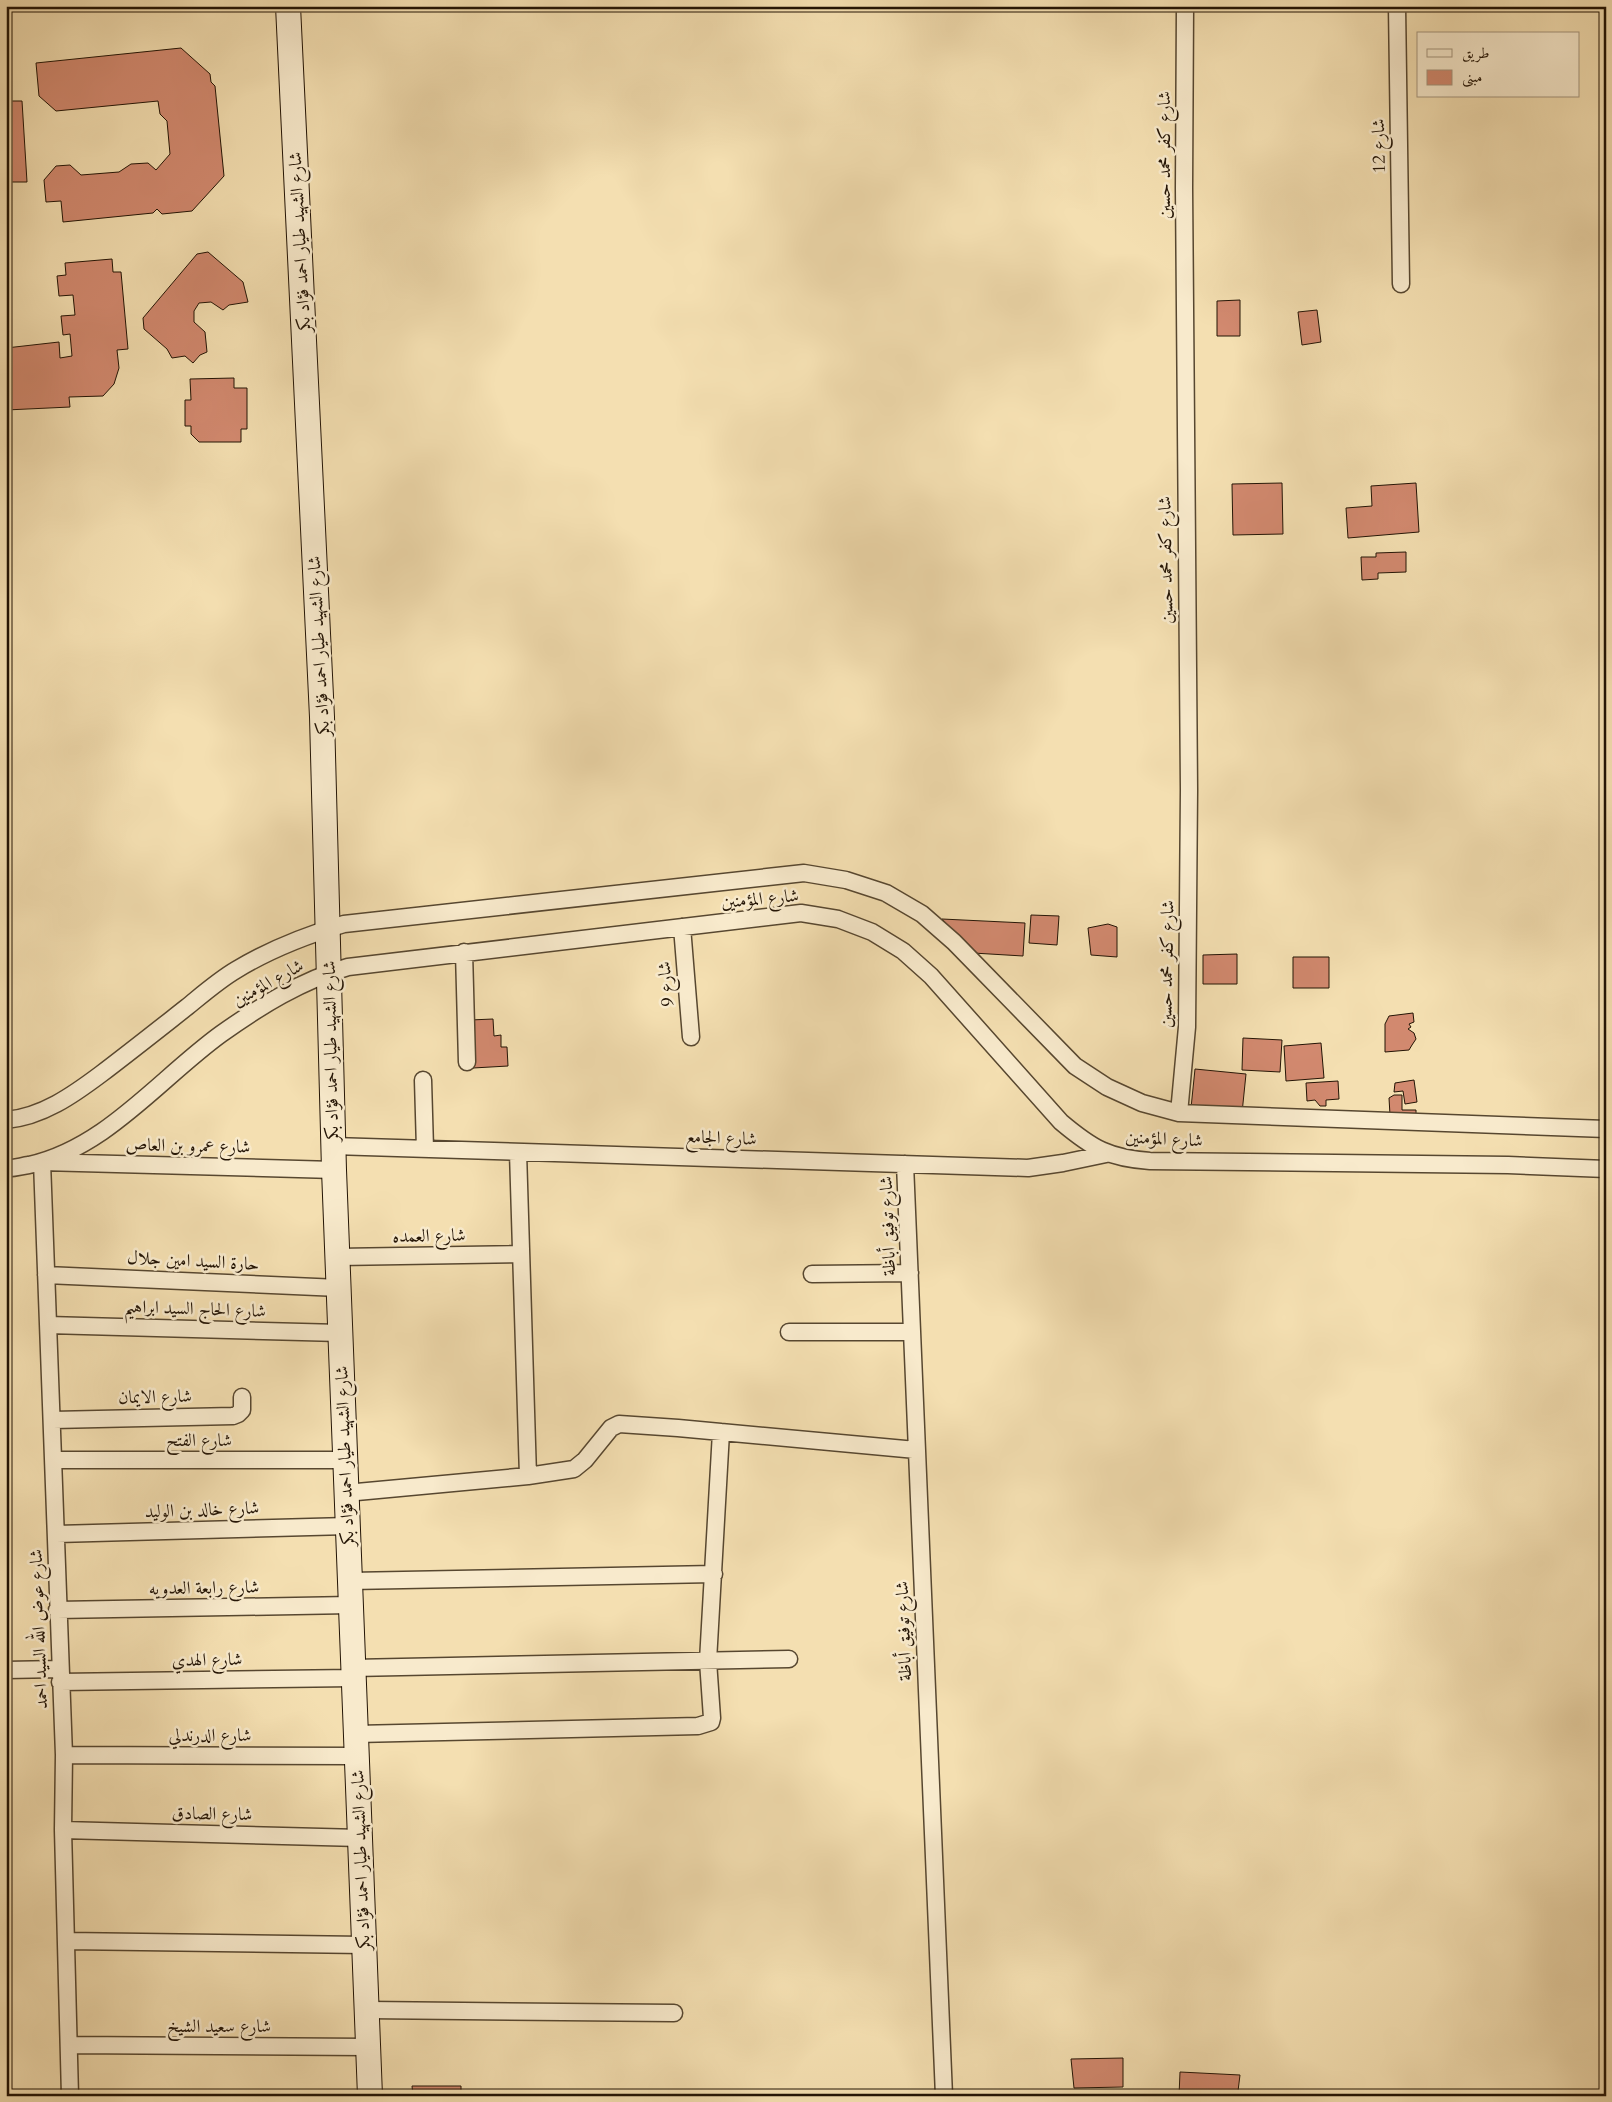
<svg xmlns="http://www.w3.org/2000/svg" width="1612" height="2102" font-family="Cardo,Amiri,serif">
<style>
.building{fill:#d2896f;stroke:#231405}
.lines{fill:none;stroke-linecap:round;stroke-linejoin:round}
.street-casing{stroke:#574730;stroke-width:19}
.secondary-casing{stroke:#231405;stroke-width:26}
.street{stroke:#f8eacc;stroke-width:16}
.secondary{stroke:#f8eacc;stroke-width:24}
.labels{text-anchor:middle;dominant-baseline:central;stroke-width:5;stroke-linejoin:round;paint-order:stroke}
.street-label{font-size:18px;fill:#231405;stroke:#f8eacc}
</style>
<rect width="100%" height="100%" fill="#f4dfb1"/>
<filter id="stains"><feTurbulence type="fractalNoise" baseFrequency=".004" numOctaves="4"/><feColorMatrix values="0 0 0 0 .2 0 0 0 0 .09 0 0 0 0 .02 0 0 0 .5 -.17"/></filter>
<radialGradient id="worn" r=".72"><stop offset=".6" stop-color="#630" stop-opacity="0"/><stop offset="1" stop-color="#630" stop-opacity=".3"/></radialGradient>
<path class="building" d="M181,48l29,26 1,8 4,4 9,90 -32,35 -30,3 -5,-5 -4,4 -90,9 -2,-21 -15,1 -2,-22 12,-14 14,-1 11,10 38,-3 12,-8 17,-1 8,7 14,-16 -3,-33 -7,-7 -2,-13 -102,10 -17,-15 -3,-33z
M6,101h16l5,81h-21z
M208,252l35,30 5,20 -19,3 -6,5 -12,-8 -12,1 -5,8v11l11,10 2,20 -7,3 -7,8 -8,-7 -13,2 -5,-9 -23,-20 -1,-11 54,-64z
M112,259l1,13h8l7,77 -11,1 2,18 -5,16 -11,12 -34,1 1,10 -64,3v-62l53,-6 1,16 12,-2 -2,-22 -7,1 -2,-19 14,-1 -2,-20 -14,1 -2,-20 9,-1 -1,-12z
M1240,300v36h-23v-35z
M1317,310l4,32 -19,3 -4,-33z
M234,378v10h13v41h-6v13h-42l-8,-8v-8h-6v-26h6l-1,-21z
M1282,483l1,51 -50,1 -1,-51z
M1416,483l3,49 -71,6 -2,-30 26,-2 -1,-20z
M1406,552v20l-28,1v6l-16,1 -1,-23h15v-4z
M1031,915l28,1 -2,29 -28,-2z
M942,919l83,4 -2,33 -50,-3z
M1108,924l9,3v30l-26,-2 -3,-27z
M1237,954v30h-34v-29z
M1293,957h36v31h-36z
M1413,1013l1,9 -5,2 2,3 -3,2 6,4 2,6 -4,6 -3,5 -24,2v-28l4,-8z
M493,1019l1,17 7,-1v12h6l1,19 -35,2 -3,-48z
M1243,1038l39,2 -2,32 -38,-2z
M1321,1043l3,35 -38,3 -2,-35z
M1195,1069l51,5 -4,39 -51,-5z
M1414,1080l3,22 -12,2 -2,-13 -9,1 1,-9z
M1338,1081l1,18 -13,1v6h-6l-5,-6 -8,1 -1,-18z
M1394,1095h8v15h14v8l-26,-3 -1,-17z
M1123,2058v29l-49,1 -3,-29z
M1180,2072l60,3 -2,16 -10,1 -1,4h-48z
M412,2086h49v5l26,2v3h-74z"/>
<g class="lines">
<defs>
<path id="street" d="M1397,6l4,278
M682,927l9,110
M464,952l3,110
M423,1080l2,69
M1179,1113l8,-86 2,-237 -5,-602 1,-182
M6,1120c36,-3 67,-25 95,-46 29,-22 58,-45 86,-67 16,-13 32,-27 49,-37 33,-20 71,-35 108,-46l460,-51 42,7 40,13 36,21 32,28 121,124 32,21 35,16 37,10 427,16
M333,1146l695,22 35,-5 43,-9
M518,1152l10,324
M905,1164l39,932
M6,1168c8,1 15,-2 23,-3 77,-17 130,-86 192,-131 38,-27 81,-54 127,-67l453,-54 37,6 34,13 31,19 28,25 130,146c32,27 48,36 89,39l358,4 98,4
M338,1257l183,-3
M812,1274l98,-1
M46,1275l293,13
M48,1325l292,8
M789,1332h123
M53,1420l180,-4 5,-2 4,-4v-13
M53,1460h292
M346,1493l182,-17 46,-7 11,-9 26,-32 8,-4 59,4 238,22
M57,1534l291,-8
M350,1581l364,-7
M57,1610l294,-5
M353,1668l436,-9
M6,1670l53,-1
M60,1682l294,-4
M356,1734l342,-8 13,-4 1,-4 -4,-57 13,-229
M64,1755l293,1
M63,1830l297,8
M66,1941l298,4
M367,2010l307,3
M69,2045l299,2
M70,2096l-7,-266 1,-75 -22,-593 292,8"/>
<path id="secondary" d="M288,6l34,711 12,453 36,926"/>
</defs>
<use href="#street" class="street-casing"/>
<use href="#secondary" class="secondary-casing"/>
<use href="#street" class="street"/>
<use href="#secondary" class="secondary"/>
</g>
<g class="labels">
<g class="street-label">
<text transform="translate(1379 146) rotate(-91)">شارع 12</text>
<text transform="translate(1164 155) rotate(-90)">شارع كفر محمد حسين</text>
<text transform="translate(300 242) rotate(-93)">شارع الشهيد طيار احمد فؤاد بكر</text>
<text transform="translate(1166 560) rotate(-91)">شارع كفر محمد حسين</text>
<text transform="translate(319 646) rotate(-93)">شارع الشهيد طيار احمد فؤاد بكر</text>
<text transform="translate(760 899) rotate(-5)">شارع المؤمنين</text>
<text transform="translate(1167 964) rotate(-89)">شارع كفر محمد حسين</text>
<text transform="translate(268 983) rotate(-29)">شارع المؤمنين</text>
<text transform="translate(666 984) rotate(-95)">شارع 9</text>
<text transform="translate(331 1051) rotate(-91)">شارع الشهيد طيار احمد فؤاد بكر</text>
<text transform="translate(721 1138) rotate(2)">شارع الجامع</text>
<text transform="translate(1164 1139) rotate(3)">شارع المؤمنين</text>
<text transform="translate(188 1146) rotate(1)">شارع عمرو بن العاص</text>
<text transform="translate(888 1226) rotate(-92)">شارع توفيق أباظة</text>
<text transform="translate(429 1236) rotate(-1)">شارع العمده</text>
<text transform="translate(193 1261) rotate(3)">حارة السيد امين جلال</text>
<text transform="translate(195 1309) rotate(2)">شارع الحاج السيد ابراهيم</text>
<text transform="translate(155 1397) rotate(-1)">شارع الايمان</text>
<text x="199" y="1440">شارع الفتح</text>
<text transform="translate(345 1456) rotate(-92)">شارع الشهيد طيار احمد فؤاد بكر</text>
<text transform="translate(202 1510) rotate(-2)">شارع خالد بن الوليد</text>
<text transform="translate(204 1588) rotate(-1)">شارع رابعة العدويه</text>
<text transform="translate(39 1629) rotate(-92)">شارع عوض الله السيد احمد</text>
<text transform="translate(904 1631) rotate(-92)">شارع توفيق أباظة</text>
<text transform="translate(207 1660) rotate(-1)">شارع الهدي</text>
<text x="210" y="1735">شارع الدرندلي</text>
<text transform="translate(212 1814) rotate(1)">شارع الصادق</text>
<text transform="translate(361 1860) rotate(-92)">شارع الشهيد طيار احمد فؤاد بكر</text>
<text x="219" y="2026">شارع سعيد الشيخ</text>
</g>
</g>
<rect width="1612" height="2102" fill="none" stroke="#f4dfb1" stroke-width="25"/>
<rect x="8" y="8" width="1597" height="2087" fill="none" stroke="#231405" stroke-width="2.5"/>
<rect x="12" y="12" width="1587" height="2077" fill="none" stroke="#231405"/>
<rect x="1417" y="32" width="162" height="65" fill="#f8eacc" stroke="#a3947c"/>
<rect x="1427" y="49" width="25" height="8" fill="#f8eacc" stroke="#a3947c"/>
<text x="1462" y="58" font-size="15" fill="#231405">طريق</text>
<rect x="1427" y="70" width="25" height="15" fill="#d2896f" stroke="#a3947c"/>
<text x="1462" y="82" font-size="15" fill="#231405">مبنى</text>
<rect width="100%" height="100%" filter="url(#stains)"/>
<rect width="100%" height="100%" fill="url(#worn)"/>
</svg>
